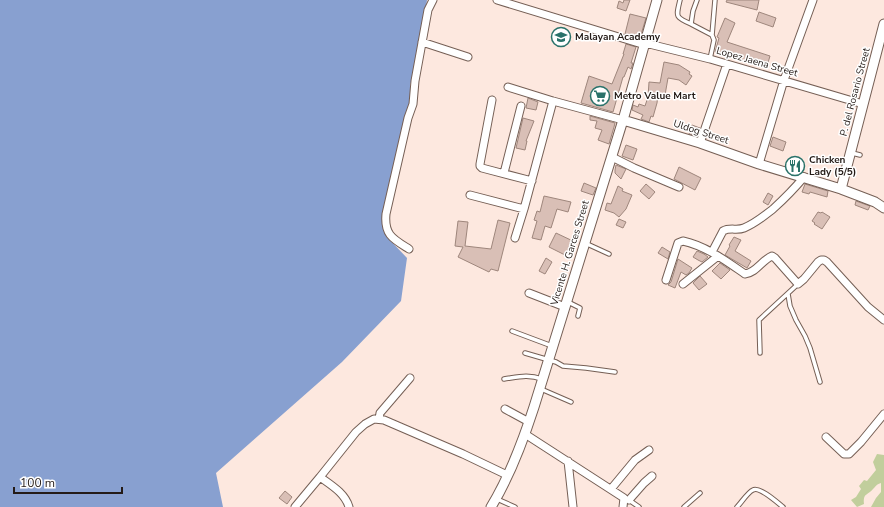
<svg xmlns="http://www.w3.org/2000/svg" width="884" height="507" font-family="'Nunito Sans',sans-serif">
<style>
.green{fill:#c1ce9c}
.water{fill:#88a0d0}
.building{fill:#d9bfb6;stroke:#9e867c}
.lines{fill:none;stroke-linecap:round;stroke-linejoin:round}
.service-casing{stroke:#755f55;stroke-width:5.5}
.minor-casing{stroke:#755f55;stroke-width:9}
.tertiary-casing{stroke:#755f55;stroke-width:11}
.service{stroke:#fff;stroke-width:3.5}
.minor{stroke:#fff;stroke-width:7}
.tertiary{stroke:#fff;stroke-width:9}
.labels{text-anchor:middle;dominant-baseline:central;stroke-width:3;stroke-linejoin:round;paint-order:stroke}
.poi-label{font-size:10px;font-weight:bold;fill:#241b17;stroke:#fff;text-anchor:start}
.street-label{font-size:10px;fill:#241b17;stroke:#fff}
</style>
<rect width="100%" height="100%" fill="#fde8df"/>
<path class="green" d="M877,454l7,1v52h-13l5,-9 5,-6v-9c-4,1 -5,3 -8,6 -6,7 -10,4 -9,15l-7,3 -6,-7 5,-3 5,-8 -2,-3 5,-6 3,1 9,-11 -3,-8z"/>
<path class="water" d="M0,0h427l-8,57 -9,28 1,22 -29,112 5,18 20,21 -6,43 -59,61 -126,111 7,34h-223z"/>
<path class="building" d="M624,0h6l-4,11 -9,-3 2,-7 4,2z
M727,0h32l-2,10 -31,-8z
M759,12l17,6 -3,9 -17,-6z
M630,14l16,4 -6,20 -15,-4z
M725,18l10,5 -8,19 43,14 -3,10 -7,-2v1l-45,-13 4,-14 -2,-1z
M626,44l10,3 -5,16h2l-2,6 -3,-2 -4,10h-1l-10,35 -32,-9 8,-27 23,8 12,-30h-1z
M664,62l15,3 11,7 -1,2 3,2 -6,9 -7,-5 -11,-2 -3,17h-7l-1,8 -4,14 -2,-1 -2,6 -8,-3 2,-4 -11,-5 1,-5 5,2 1,-3 6,2 3,-9 1,-15 11,1z
M528,98l10,4 -2,8 -10,-2z
M590,116l25,7 -1,4 -5,17 -11,-4 4,-10 -7,-2 2,-7 -7,-1z
M523,118l11,3 -8,20h1l-2,9 -9,-2z
M692,125l8,3 -3,8 -8,-2z
M773,137l13,5 -3,9 -13,-5z
M626,145l11,4 -4,11 -11,-4z
M616,165l10,4 -5,10 -6,-6v-3z
M679,167l22,11 -6,12 -21,-11z
M584,183l12,5 -3,7 -12,-4z
M646,184l9,8 -6,7 -9,-8z
M805,184l23,7 -1,6 -17,-5 -1,2 -7,-2z
M618,186l5,3 -1,2 10,4 -6,14 -7,8 -5,-4 -9,-3 2,-7 4,1z
M768,193l5,3 -5,9 -5,-3z
M544,196l27,6 -3,10 -11,-3 -6,19 -6,-2 -4,14 -9,-2 5,-17 -3,-1 3,-9 3,1z
M856,201l14,5 -2,4 -13,-5z
M818,212l3,1 1,-1 8,5 -8,12 -8,-5 1,-1 -3,-2z
M619,219l7,3 -3,6 -7,-3z
M498,220l12,3 -12,48 -7,-2 -2,3 -31,-15 5,-10 -8,-1 3,-25 10,1 -3,24 26,3z
M556,233l19,9 -8,14 -18,-9z
M734,237l7,3 -6,11 16,10 -4,7 -22,-13 5,-9 -1,-1z
M662,247l8,5 -2,7 -10,-6z
M697,251l7,3 4,3 -6,5 -4,-2 -5,-3z
M546,258l6,4 -7,12 -6,-3z
M678,259l14,9 -3,5 -3,2 -5,-3 -6,16 -7,-3 3,-3z
M720,263l10,7 -9,9 -9,-8z
M700,276l7,8 -8,6 -6,-7z
M285,491l7,6 -5,7 -8,-6z"/>
<g class="lines">
<defs>
<path id="service" d="M680,0c-4,17 -5,17 11,24l2,-13 4,-11
M691,24l21,11 3,-35
M710,59l4,-19 -2,-5
M852,153l8,2
M585,243l24,11
M788,294l2,12 6,14 9,16 5,12 10,34
M568,302l12,6 -2,8
M512,331l40,15
M525,353l31,9 7,4 23,2 29,4
M760,353l-1,-33 39,-36
M504,379c14,-2 24,-5 38,0
M541,389l30,13
M497,499l18,8
M629,500l10,7
M684,507l16,-14
M737,507c4,-4 11,-15 16,-17 6,-4 25,13 30,17"/>
<path id="minor" d="M497,0l148,45
M422,42l46,15
M645,43l65,16 153,45
M508,87l45,14 70,19
M492,100l-12,64v2l2,2 50,13
M700,143l27,-79
M612,157l22,11 45,19
M759,164l25,-84 29,-80
M504,173l17,-67
M470,195l54,14
M515,238l9,-29 29,-108
M409,249c-16,-10 -25,-14 -23,-35l22,-96 5,-14 2,-23 13,-71 5,-10
M712,252l11,-21c7,-4 14,0 21,-3 12,-5 20,-12 29,-19 11,-10 21,-20 31,-32
M666,280l12,-37 5,-2c23,5 43,20 62,33 11,-1 17,-14 27,-18l3,2 23,26 6,-5 14,-17 3,-2h3l3,2 41,45 16,13
M683,284l35,-28
M529,293l36,14
M505,409l24,13
M379,419l1,-6 30,-35
M525,434l99,64 -1,9
M826,437l18,17h5l12,-12 23,-28
M568,461l5,46
M320,477l36,-45 9,-8 9,-5 10,1 79,34 44,21
M611,489l24,-29 14,-10
M629,500l15,-17 8,-7
M295,507l25,-30c11,8 25,16 29,30"/>
<path id="tertiary" d="M623,120l77,23 59,21 82,25 34,13 9,6
M841,189l43,-165
M491,507c19,-31 32,-66 43,-100l89,-287 34,-120"/>
</defs>
<use href="#service" class="service-casing"/>
<use href="#minor" class="minor-casing"/>
<use href="#tertiary" class="tertiary-casing"/>
<use href="#service" class="service"/>
<use href="#minor" class="minor"/>
<use href="#tertiary" class="tertiary"/>
</g>
<defs>
<symbol id="school-ring" viewBox="-11 -11 22 22"><circle r="9.5" fill="#fff" stroke="#2a726a" stroke-width="1.5"/><path d="M0-5L7-2L0 1L-7-2ZM-4 1L0 2.5L4 1V4Q0 6-4 4Z" fill="#2a726a"/></symbol>
<symbol id="supermarket-ring" viewBox="-11 -11 22 22"><circle r="9.5" fill="#fff" stroke="#2a726a" stroke-width="1.5"/><path d="M-6-5.5h2.5l.6 2H6L4.5 2H-2.5L-4.4-4H-6ZM-1.5 3.2a1.3 1.3 0 1 0 .1 0ZM3 3.2a1.3 1.3 0 1 0 .1 0Z" fill="#2a726a"/></symbol>
<symbol id="restaurant-ring" viewBox="-11 -11 22 22"><circle r="9.5" fill="#fff" stroke="#2a726a" stroke-width="1.5"/><path d="M-5-6h1v4h1v-4h1v4h1v-4h1v5L-1.5 .5V6h-2V.5L-5-1ZM5-6V6H3V1.5H1.5Q1.5-4 5-6Z" fill="#2a726a"/></symbol>
</defs>
<g fill-rule="evenodd">
<use href="#school-ring" x="550" y="26" width="22" height="22"/>
<use href="#supermarket-ring" x="589" y="85" width="22" height="22"/>
<use href="#restaurant-ring" x="784" y="155" width="22" height="22"/>
</g>
<g class="labels">
<g class="poi-label">
<text x="575" y="37">Malayan Academy</text>
<text x="614" y="96">Metro Value Mart</text>
<text x="809" y="160">Chicken<tspan x="809" dy="12">Lady (5/5)</tspan></text>
</g>
<g class="street-label">
<text transform="translate(757 62) rotate(16)">Lopez Jaena Street</text>
<text transform="translate(855 92) rotate(-75)">P. del Rosario Street</text>
<text transform="translate(701 132) rotate(18)">Uldog Street</text>
<text transform="translate(570 253) rotate(-73)">Vicente H. Garces Street</text>
</g>
</g>
<path d="M14 487v6h108v-6" fill="none" stroke="#241b17" stroke-width="2"/>
<text x="20" y="487" font-size="12" fill="#241b17" stroke="#ffffff" stroke-width="3" paint-order="stroke">100 m</text>
</svg>
